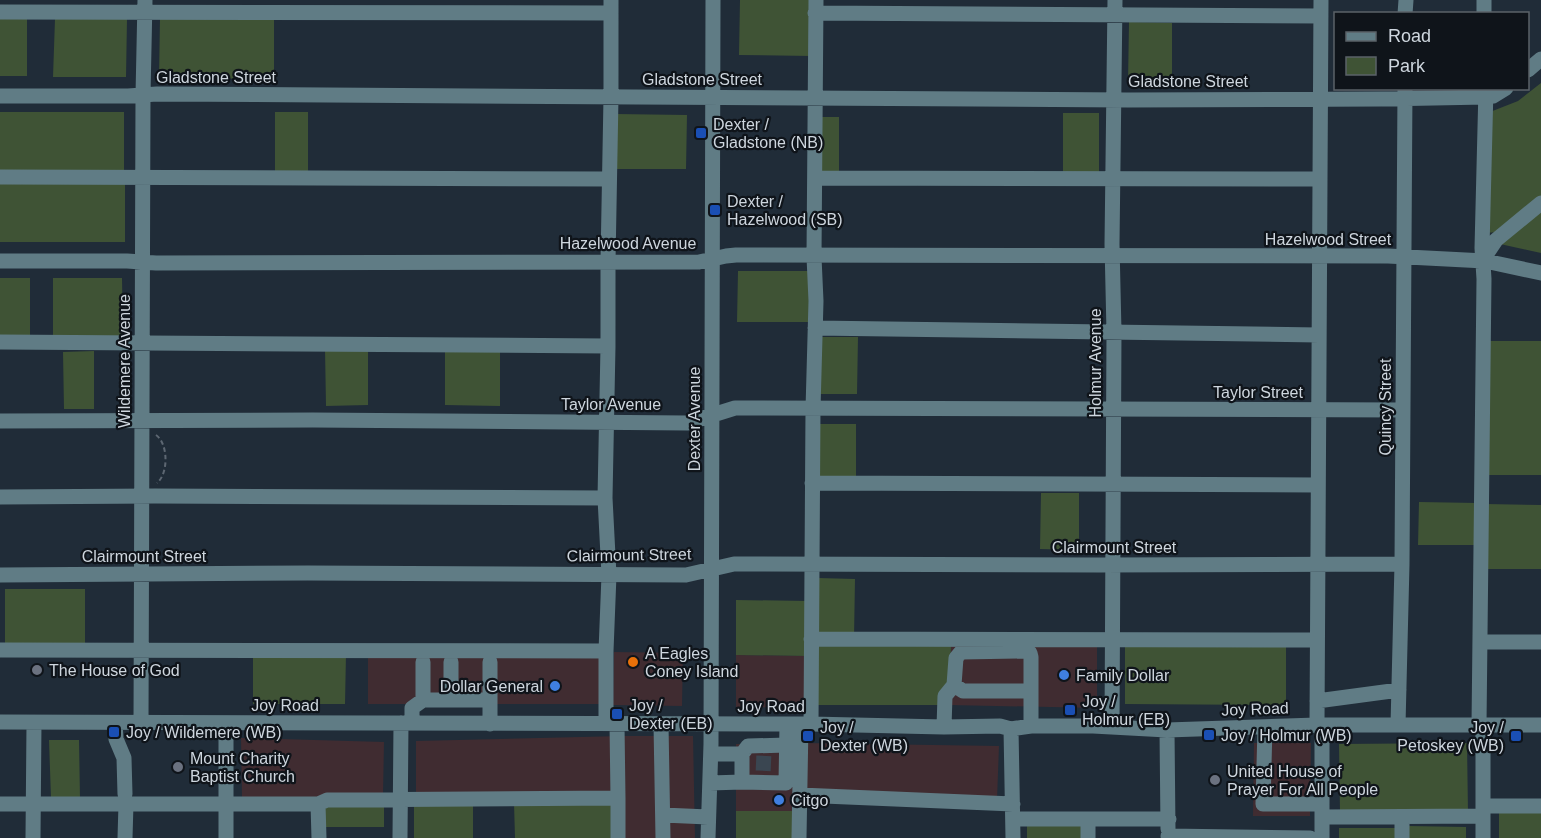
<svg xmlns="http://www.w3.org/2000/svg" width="1541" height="838" font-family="Arial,sans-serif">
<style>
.commercial{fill:#402c31}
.green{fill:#3f5335}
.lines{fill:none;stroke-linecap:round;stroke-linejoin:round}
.minor-tunnel{stroke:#3a4651;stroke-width:15;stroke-dasharray:15 8;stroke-linecap:butt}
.path{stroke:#5d6772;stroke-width:2;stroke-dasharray:4.5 3;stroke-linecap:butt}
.minor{stroke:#607c85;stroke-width:15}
.transit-dot{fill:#1a4fb4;stroke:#0f141a;stroke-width:2}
.food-dot{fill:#e8710a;stroke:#0f141a;stroke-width:2}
.worship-dot{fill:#6b7280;stroke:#0f141a;stroke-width:2}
.shop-dot{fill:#3f7fe0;stroke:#0f141a;stroke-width:2}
.labels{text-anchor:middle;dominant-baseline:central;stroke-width:4.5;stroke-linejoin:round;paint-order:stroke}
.street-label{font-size:16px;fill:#ced6de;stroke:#0f141a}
.poi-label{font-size:16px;fill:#ced6de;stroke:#0f141a;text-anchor:start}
</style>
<rect width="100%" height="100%" fill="#202c38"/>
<path class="commercial" d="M951,646l146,1v61l-148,-3z
M614,652l69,1 -1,53 -69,-1z
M603,653v51h-235v-50z
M736,655l73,1 -1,52 -72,-1z
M623,736h70l2,102h-73l1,-42 -207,-3v-52z
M241,738l143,4 -1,53 -58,4 -83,-1z
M802,743l197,3 -2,54 -195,-8z
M1254,743h57l-1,73h-57z
M736,744h59v67h-59z"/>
<path class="green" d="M740,0h72v56l-73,-1z
M0,17h27v59h-27z
M160,18l114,2v59l-115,-1z
M55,19h72l-1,58h-73z
M1129,22l43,1v61l-44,-1z
M1541,83v113l-43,36 -13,1 5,-121 28,-11z
M0,112h124v59l-124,-1z
M275,112h33v60h-33z
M1063,113h36v59l-36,1z
M615,114l72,1 -1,54h-71z
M821,117h18v57h-18z
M0,182h125v60h-125z
M1541,209v44l-41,-9z
M738,271h71v51h-72z
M0,278h30v58h-30z
M53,278h69l1,59 -70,1z
M820,337h38l-1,57h-37z
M1488,341h53v134h-52z
M325,349h43v56l-42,1z
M445,349l55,1v56l-55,-1z
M94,351v58h-30l-1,-57z
M818,424h38v56h-38z
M1041,493h38v57l-39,-1z
M1419,502l58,1v42h-59z
M1485,504l56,1v64h-56z
M818,578l37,1 -1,59 -37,-1z
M5,589h80v58h-80z
M736,600l72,1v55l-72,-1z
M818,645l133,1 -2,59h-132z
M1125,645h161v60l-161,-1z
M253,654h93l-1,50h-92z
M49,740h30l1,58h-29z
M1467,743l1,69h-128l-1,-68z
M514,803h97l1,35h-97z
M324,805h60v22h-60z
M414,806h59v32h-59z
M736,811h59l1,27h-60z
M1499,812h42v26h-42z
M1027,822h56l1,16h-57z
M1408,826l58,1v11h-58z
M1339,828h59v10h-59z"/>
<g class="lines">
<path class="minor-tunnel" d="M756,763l22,1"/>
<path class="path" d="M156,435c12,8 13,38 1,48"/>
<path class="minor" d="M1484,0v14
M0,12l611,1
M815,13l506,3
M1405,14l1,-14
M1528,70l13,-11
M0,96h128l29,-2 971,6 254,-1 104,-2 7,-1 13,-8
M0,177l609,2
M815,178l505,1
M0,261h127l29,2 543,-1 27,-6 10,-1 652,1 97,5 56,12
M1482,261l14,-21 45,-37
M815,328l504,7
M0,342l608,4
M0,421l313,-1 374,3 48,-15 668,2
M812,483l505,2
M0,497l155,-1 450,2
M0,575l308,-2 378,2 48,-11 365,1 303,-1
M811,639l506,1
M1481,642h60
M0,650l606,1
M451,662v38
M954,685l9,6h67
M423,700h67
M1317,701l82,-11
M0,722l811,2 133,3 56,-1 11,3 20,-3h62l74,4 150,-5h224
M115,723l1,16 8,19 1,36
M141,723l2,-628 2,-95
M412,723v-15l11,-8v-38
M490,724v-62
M606,724v-73l3,-76 -4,-77 3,-152v-84l3,-165v-97
M617,724l1,74
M661,724l2,114
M811,724l2,-315 3,-108 -2,-44 2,-257
M1317,725l4,-725
M1398,725l4,-161 3,-476
M1479,725l5,-446 -2,-31 4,-160
M1483,725v113
M944,727l1,-31 9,-11 2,-27 5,-6 65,-1 4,2 1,4v69
M1112,727l2,-395 -2,-88 3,-244
M1265,727l-2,77h59
M1011,729l2,109
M1167,730l1,99
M742,754l6,-8 39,-1
M742,782l44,1 1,-59
M710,783l32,-1v-28h-31
M800,795l213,9
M0,804h318l9,-4 291,-2v40
M318,804l1,34
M1483,806h58
M663,815l45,2
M1322,817l161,-1
M1013,819h156
M1168,836l142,2
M33,838l1,-115
M125,838l1,-34
M226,838v-115
M400,838l1,-115
M708,838l3,-94 2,-744
M799,838l2,-114
M1088,838v-18
M1322,838v-113
M1402,838v-21"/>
</g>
<g class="transit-dot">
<rect x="695" y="127" width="12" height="12" rx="3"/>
<rect x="709" y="204" width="12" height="12" rx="3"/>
<rect x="1064" y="704" width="12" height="12" rx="3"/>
<rect x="611" y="708" width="12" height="12" rx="3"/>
<rect x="108" y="726" width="12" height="12" rx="3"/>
<rect x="1203" y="729" width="12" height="12" rx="3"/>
<rect x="802" y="730" width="12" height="12" rx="3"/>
<rect x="1510" y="730" width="12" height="12" rx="3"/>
</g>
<circle class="food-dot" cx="633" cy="662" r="6"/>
<g class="worship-dot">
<circle cx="37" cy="670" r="6"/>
<circle cx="178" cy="767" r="6"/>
<circle cx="1215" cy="780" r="6"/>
</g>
<g class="shop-dot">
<circle cx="1064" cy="675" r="6"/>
<circle cx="555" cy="686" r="6"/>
<circle cx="779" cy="800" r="6"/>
</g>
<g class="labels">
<g class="street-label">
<text x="216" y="77">Gladstone Street</text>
<text x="702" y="79">Gladstone Street</text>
<text x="1188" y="81">Gladstone Street</text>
<text x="1328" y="239">Hazelwood Street</text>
<text x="628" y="243">Hazelwood Avenue</text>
<text transform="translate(124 361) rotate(-90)">Wildemere Avenue</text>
<text transform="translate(1095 363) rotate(-90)">Holmur Avenue</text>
<text x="1258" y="392">Taylor Street</text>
<text x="611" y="404">Taylor Avenue</text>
<text transform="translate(1385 407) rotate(-90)">Quincy Street</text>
<text transform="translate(694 419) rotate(-90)">Dexter Avenue</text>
<text x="1114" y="547">Clairmount Street</text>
<text transform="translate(629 555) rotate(-1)">Clairmount Street</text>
<text x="144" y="556">Clairmount Street</text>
<text x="285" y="705">Joy Road</text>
<text x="771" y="706">Joy Road</text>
<text transform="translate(1255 709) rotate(-2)">Joy Road</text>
</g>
<g class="poi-label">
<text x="713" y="124">Dexter /<tspan x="713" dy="18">Gladstone (NB)</tspan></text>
<text x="727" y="201">Dexter /<tspan x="727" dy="18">Hazelwood (SB)</tspan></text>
<text x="645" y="653">A Eagles<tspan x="645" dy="18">Coney Island</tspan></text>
<text x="49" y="670">The House of God</text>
<text x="1076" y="675">Family Dollar</text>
<text x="543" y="686" text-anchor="end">Dollar General</text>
<text x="1082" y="701">Joy /<tspan x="1082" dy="18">Holmur (EB)</tspan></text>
<text x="629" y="705">Joy /<tspan x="629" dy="18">Dexter (EB)</tspan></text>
<text x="820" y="727">Joy /<tspan x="820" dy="18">Dexter (WB)</tspan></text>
<text x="1504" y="727" text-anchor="end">Joy /<tspan x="1504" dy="18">Petoskey (WB)</tspan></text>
<text x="126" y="732">Joy / Wildemere (WB)</text>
<text x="1221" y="735">Joy / Holmur (WB)</text>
<text x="190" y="758">Mount Charity<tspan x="190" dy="18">Baptist Church</tspan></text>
<text x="1227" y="771">United House of<tspan x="1227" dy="18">Prayer For All People</tspan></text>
<text x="791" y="800">Citgo</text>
</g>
</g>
<rect x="1334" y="12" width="195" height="78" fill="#0f141a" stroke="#5b6268" stroke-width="1.5"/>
<rect x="1346" y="32" width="30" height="9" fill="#607c85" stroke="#5b6268" stroke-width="1.5"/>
<text x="1388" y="42" font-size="18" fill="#ced6de">Road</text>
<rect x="1346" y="57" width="30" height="18" fill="#3f5335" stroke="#5b6268" stroke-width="1.5"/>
<text x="1388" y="72" font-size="18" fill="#ced6de">Park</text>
</svg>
